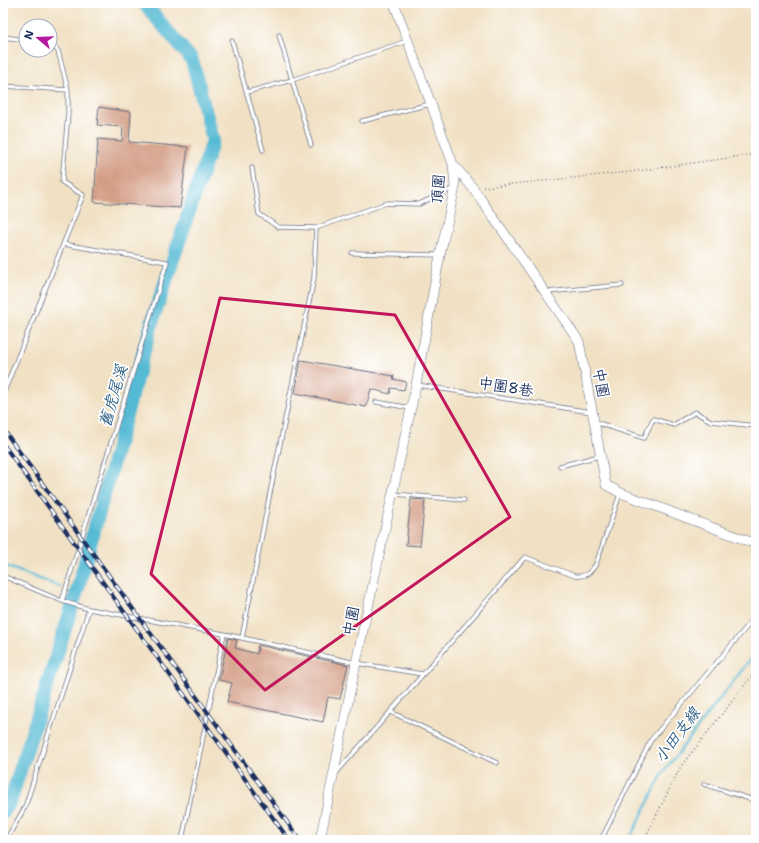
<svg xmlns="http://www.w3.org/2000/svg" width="759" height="843" font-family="'Shantell Sans','LXGW WenKai TC',sans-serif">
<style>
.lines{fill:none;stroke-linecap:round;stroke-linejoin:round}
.stream{stroke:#55bad4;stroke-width:2.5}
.river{stroke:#55bad4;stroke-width:14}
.building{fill:#d39c84}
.service-casing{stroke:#666d82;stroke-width:5}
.tertiary-casing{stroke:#666d82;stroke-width:10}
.path{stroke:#666d82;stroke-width:1.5;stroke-dasharray:1 3;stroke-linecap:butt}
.service{stroke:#fff;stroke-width:3.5}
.tertiary{stroke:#fff;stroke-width:9}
.rail-casing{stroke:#1b2f5e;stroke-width:4}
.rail{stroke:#fff;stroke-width:2.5;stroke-dasharray:8;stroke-linecap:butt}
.marked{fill:none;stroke:#c2185b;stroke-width:3;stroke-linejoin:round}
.labels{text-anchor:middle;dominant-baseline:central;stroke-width:3.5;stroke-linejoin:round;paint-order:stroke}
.street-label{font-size:15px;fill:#1b2f5e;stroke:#fff}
.water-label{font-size:16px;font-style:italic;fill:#2f6087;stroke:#fff}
</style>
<rect width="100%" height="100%" fill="#fff"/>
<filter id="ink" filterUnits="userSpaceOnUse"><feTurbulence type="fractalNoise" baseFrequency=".025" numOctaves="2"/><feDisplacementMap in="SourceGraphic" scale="8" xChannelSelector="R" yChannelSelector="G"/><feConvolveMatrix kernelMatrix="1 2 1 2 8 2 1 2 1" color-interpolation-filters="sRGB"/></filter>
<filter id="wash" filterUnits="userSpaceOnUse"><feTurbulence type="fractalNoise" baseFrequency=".012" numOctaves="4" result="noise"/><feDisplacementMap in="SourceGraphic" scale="16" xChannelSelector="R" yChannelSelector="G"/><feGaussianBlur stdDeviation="0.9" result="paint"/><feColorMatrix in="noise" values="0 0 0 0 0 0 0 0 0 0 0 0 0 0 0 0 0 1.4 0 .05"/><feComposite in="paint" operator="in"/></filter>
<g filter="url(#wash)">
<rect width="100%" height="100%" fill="#f1e1c4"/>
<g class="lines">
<path class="stream" d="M3,565l58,22
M72,590l5,1
M629,840l35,-69 92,-119"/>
<path class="river" d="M3,812l7,-10 67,-211 75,-269 61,-182 -21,-80 -48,-57"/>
</g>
<g id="blocks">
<path class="building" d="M99,107l32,5 -2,30 59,5 -8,61 -86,-6 4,-63 24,2 1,-14 -26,-2z
M301,360l93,16 -1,3 13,3 -2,8 -13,-2 -1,6 -19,-5 -5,18 -71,-14z
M411,499l14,1 -5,46 -14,-1z
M228,638l9,2 -2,8 22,6 1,-9 90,20 -8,34 -12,-2 -5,25 -96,-20 5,-19 -13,-3z"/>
</g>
</g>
<g filter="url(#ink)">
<use href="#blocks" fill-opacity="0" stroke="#666d82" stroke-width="1"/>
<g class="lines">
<defs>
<path id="service" d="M279,35l32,110
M3,37l23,3
M232,41l31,109
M3,86l65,4
M247,92l45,-12 115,-39
M362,121l68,-17
M252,168l7,46 19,13 38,1 71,-25 32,1 35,-16
M352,253l87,2
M547,292l75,-7
M417,385l174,27
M3,394l80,-199 -21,-13 6,-68v-24l-10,-39 -8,-9
M376,402l35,6
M595,422l49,16 9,-19 21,6 21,-13 16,9 45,5
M560,466l39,-10
M394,494l70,6
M3,576l59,25 27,8 135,25 -42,206
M62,601l105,-339 -104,-18
M224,634l132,29 66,11
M242,638l27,-140 45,-220 2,-50
M391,712l106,51
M336,773c64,-71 126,-144 189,-216l50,19c11,1 15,-3 21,-12l24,-70
M704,784l52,17
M6,840l19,-33 64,-198
M601,840l50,-100 105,-124
M752,840l4,-2"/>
<path id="tertiary" d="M453,164l20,24 106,153 27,144 15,8 135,51
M320,840l36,-177 60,-278 24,-130 15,-68 -2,-23 -59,-161"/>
</defs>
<use href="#service" class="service-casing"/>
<use href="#tertiary" class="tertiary-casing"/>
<path class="path" d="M483,187l147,-15 126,-18
M644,840l37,-74 75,-95"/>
<use href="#service" class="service"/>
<use href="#tertiary" class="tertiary"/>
<defs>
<path id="rail" d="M3,429l297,411
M3,444l286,396"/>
</defs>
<use href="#rail" class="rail-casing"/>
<use href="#rail" class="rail"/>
</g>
</g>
<path class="marked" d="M220,298l175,17 115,202 -245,173 -114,-116z"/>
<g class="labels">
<g class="street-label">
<text transform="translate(438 189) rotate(-84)">頂圍</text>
<text transform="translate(601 383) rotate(80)">中圍</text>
<text transform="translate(506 387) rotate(9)">中圍8巷</text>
<text transform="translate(351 621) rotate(-78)">中圍</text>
</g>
<g class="water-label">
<text transform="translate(113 396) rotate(-74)">舊虎尾溪</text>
<text transform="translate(677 735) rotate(-53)">小田支線</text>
</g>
</g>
<rect width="759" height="843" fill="none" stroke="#fff" stroke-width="16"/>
<g transform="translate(38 38) rotate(289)"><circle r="19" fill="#ffffff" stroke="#a4acbf"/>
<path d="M0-3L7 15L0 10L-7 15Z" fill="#b5179e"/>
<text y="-6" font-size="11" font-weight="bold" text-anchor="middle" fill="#1b2f5e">N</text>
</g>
</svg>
